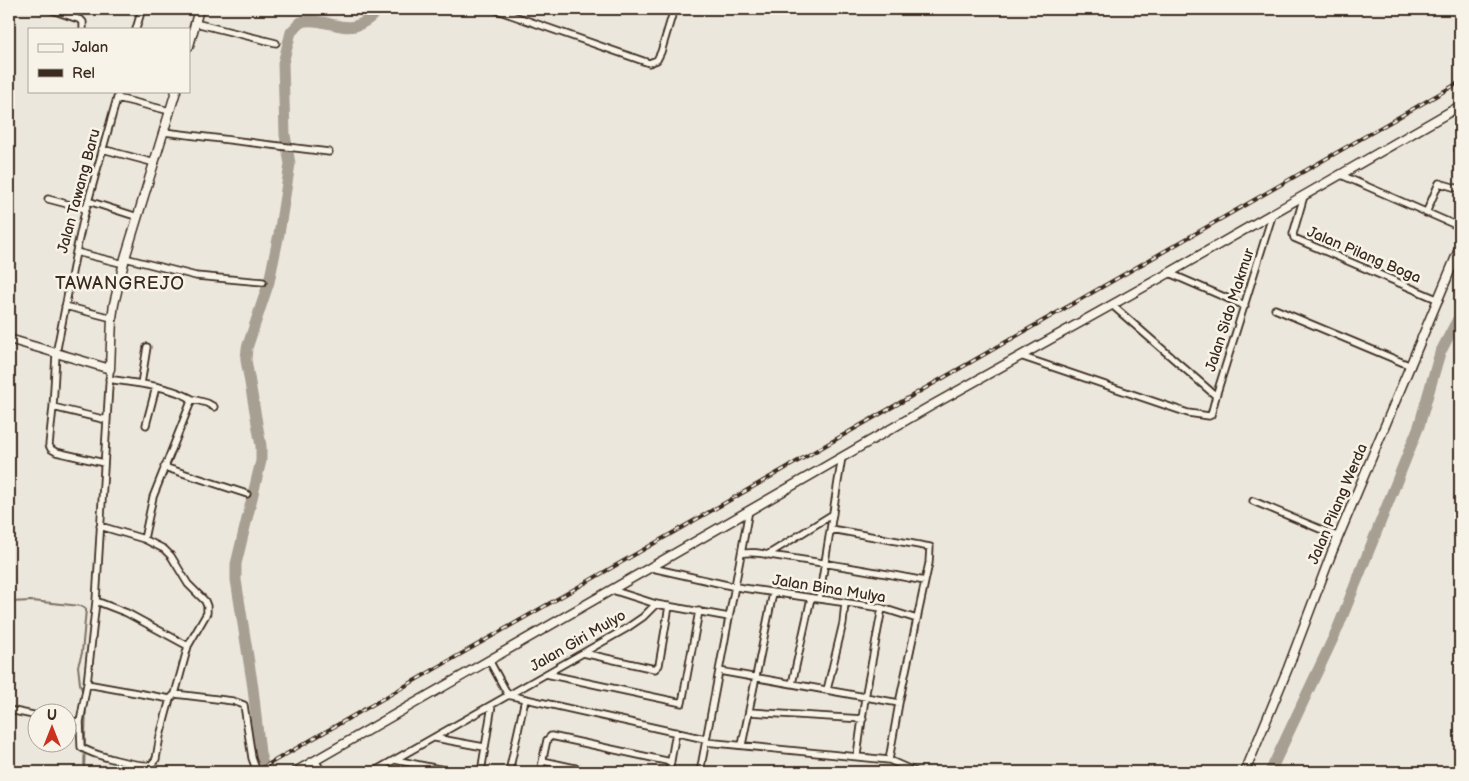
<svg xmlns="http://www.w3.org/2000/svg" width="1469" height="781" font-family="'Balsamiq Sans',sans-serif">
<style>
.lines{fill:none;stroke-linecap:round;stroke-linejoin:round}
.stream{stroke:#7c7064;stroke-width:2}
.river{stroke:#a89f93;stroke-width:11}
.street-casing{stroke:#3b2a1e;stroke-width:9}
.secondary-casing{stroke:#3b2a1e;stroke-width:11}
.street{stroke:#f7f3e8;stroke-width:5.5}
.secondary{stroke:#f7f3e8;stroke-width:8}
.rail-casing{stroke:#3b2a1e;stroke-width:4}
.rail{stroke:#f7f3e8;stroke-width:2;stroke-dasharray:5.5;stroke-linecap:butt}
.labels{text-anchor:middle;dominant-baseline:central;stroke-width:5;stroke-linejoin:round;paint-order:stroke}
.street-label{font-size:15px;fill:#3b2a1e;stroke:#f7f3e8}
.quarter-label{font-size:18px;letter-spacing:1px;fill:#3b2a1e;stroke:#f7f3e8}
</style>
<rect width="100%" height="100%" fill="#ece7dc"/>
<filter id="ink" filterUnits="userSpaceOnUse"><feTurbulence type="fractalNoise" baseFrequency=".02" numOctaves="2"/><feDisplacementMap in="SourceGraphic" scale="10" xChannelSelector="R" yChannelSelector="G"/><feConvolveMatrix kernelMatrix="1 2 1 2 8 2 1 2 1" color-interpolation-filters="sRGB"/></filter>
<g filter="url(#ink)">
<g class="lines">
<path class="stream" d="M9,602l23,-1 49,5 5,3 -4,44 -4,13 2,18 3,9
M84,772l2,-70"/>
<path class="river" d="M265,772l-5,-19 -7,-65 -17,-108v-16l25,-103v-15l-15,-86 1,-12 22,-66 10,-48 11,-70 -5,-29 -2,-72 8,-31 10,-10c20,-5 38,8 54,4 10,-2 18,-11 25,-17
M1270,772l67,-142 82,-204 21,-73 20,-38"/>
<defs>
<path id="street" d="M49,9l32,11 2,2v7
M494,9l155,54 8,-3 4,-8 13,-43
M195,23l81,20
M136,29l6,-20
M117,98l53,13
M164,132l165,20
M102,149l53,14
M1458,150l2,1
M1341,175l119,52
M1304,196l-11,38 1,4 145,62
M48,199l38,10
M88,201l50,16
M1426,213l13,-30 21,6
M76,252l48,12
M125,258l71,18 67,6
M1169,273l76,33
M1112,305l104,91
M65,306l47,12
M1275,309l136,57
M1020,356l168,57 21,3 2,-1 5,-19 57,-183
M110,369l-14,232 -9,83 83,15 5,-5 58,7 11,4 8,53 5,14
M109,379c27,5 59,6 83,20l-39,98 -9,42
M141,384l6,-37
M192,399l15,4 7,4
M53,407l54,13
M146,425l10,-38
M104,463l-48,-11 -5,-3 -2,-4 4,-38 3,-53 20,-102 8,-36 35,-125
M164,467l83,27
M1253,501l86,36
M100,526l44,13 20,10 7,7 17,28 17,17 2,5v7l-19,33 -13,48
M741,554l8,-44
M767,555l66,-41
M652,568l84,19 146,21 35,11
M612,590l44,14 73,13
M819,599l23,-142
M96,601l31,12 61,33
M583,653l72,16 4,-4 10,-59
M489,660l19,35 197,44
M719,671l180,32 30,-140 1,-16 -99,-18
M546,674l136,29 17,-92
M87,684l-7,38 1,25c11,8 57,20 70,18l5,-6 4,-23 10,-37
M792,684l19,-86
M827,690l16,-67 2,-20
M9,710l29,6
M749,712l114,7
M68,721l12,1
M435,738l49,9
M705,742l184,18 27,12
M742,745l31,-152
M857,755l8,-57 17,-90
M315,760l7,12
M395,760l59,12
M889,760l10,-57
M543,761l50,11
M373,772l254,-144 16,-11 13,-13
M481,772l11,-67
M509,772l16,-73
M540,772l7,-32 4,-4 120,26
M669,772l7,-40
M700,772l41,-218c12,-4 30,2 42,3 48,7 95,15 142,24"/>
<path id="secondary" d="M189,46l10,-37
M9,339l101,30 2,-51 2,-14 11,-46 51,-167
M295,772l634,-365 240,-134 291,-167
M1245,772l43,-104 44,-116 128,-305"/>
</defs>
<use href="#street" class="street-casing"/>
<use href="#secondary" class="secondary-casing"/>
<use href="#street" class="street"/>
<use href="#secondary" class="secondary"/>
<defs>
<path id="rail" d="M255,772l1205,-690"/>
</defs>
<use href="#rail" class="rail-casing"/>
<use href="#rail" class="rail"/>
</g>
</g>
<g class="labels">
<g class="street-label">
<text transform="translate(79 191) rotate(-75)">Jalan Tawang Baru</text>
<text transform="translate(1364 255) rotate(23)">Jalan Pilang Boga</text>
<text transform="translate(1230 310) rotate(-72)">Jalan Sido Makmur</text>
<text transform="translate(1338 504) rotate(-67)">Jalan Pilang Werda</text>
<text transform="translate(829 589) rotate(9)">Jalan Bina Mulya</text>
<text transform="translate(578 641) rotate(-30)">Jalan Giri Mulyo</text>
</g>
<g class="quarter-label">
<text x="120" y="283">TAWANGREJO</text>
</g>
</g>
<rect width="1469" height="781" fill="none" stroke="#f7f3e8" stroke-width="30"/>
<rect x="15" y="15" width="1439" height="751" fill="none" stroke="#3b2a1e" stroke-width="2" filter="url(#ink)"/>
<rect x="28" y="28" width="162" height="65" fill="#f7f3e8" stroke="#aca397"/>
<rect x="38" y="44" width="25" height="8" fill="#f7f3e8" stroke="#aca397"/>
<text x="72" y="52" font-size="15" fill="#3b2a1e">Jalan</text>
<rect x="38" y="69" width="25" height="8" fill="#3b2a1e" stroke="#aca397"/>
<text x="72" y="78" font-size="15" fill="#3b2a1e">Rel</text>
<g transform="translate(52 728)"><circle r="24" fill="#f7f3e8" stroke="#aca397"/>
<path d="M0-4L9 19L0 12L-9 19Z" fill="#c8321e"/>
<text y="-8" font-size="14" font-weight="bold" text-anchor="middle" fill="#3b2a1e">U</text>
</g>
</svg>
